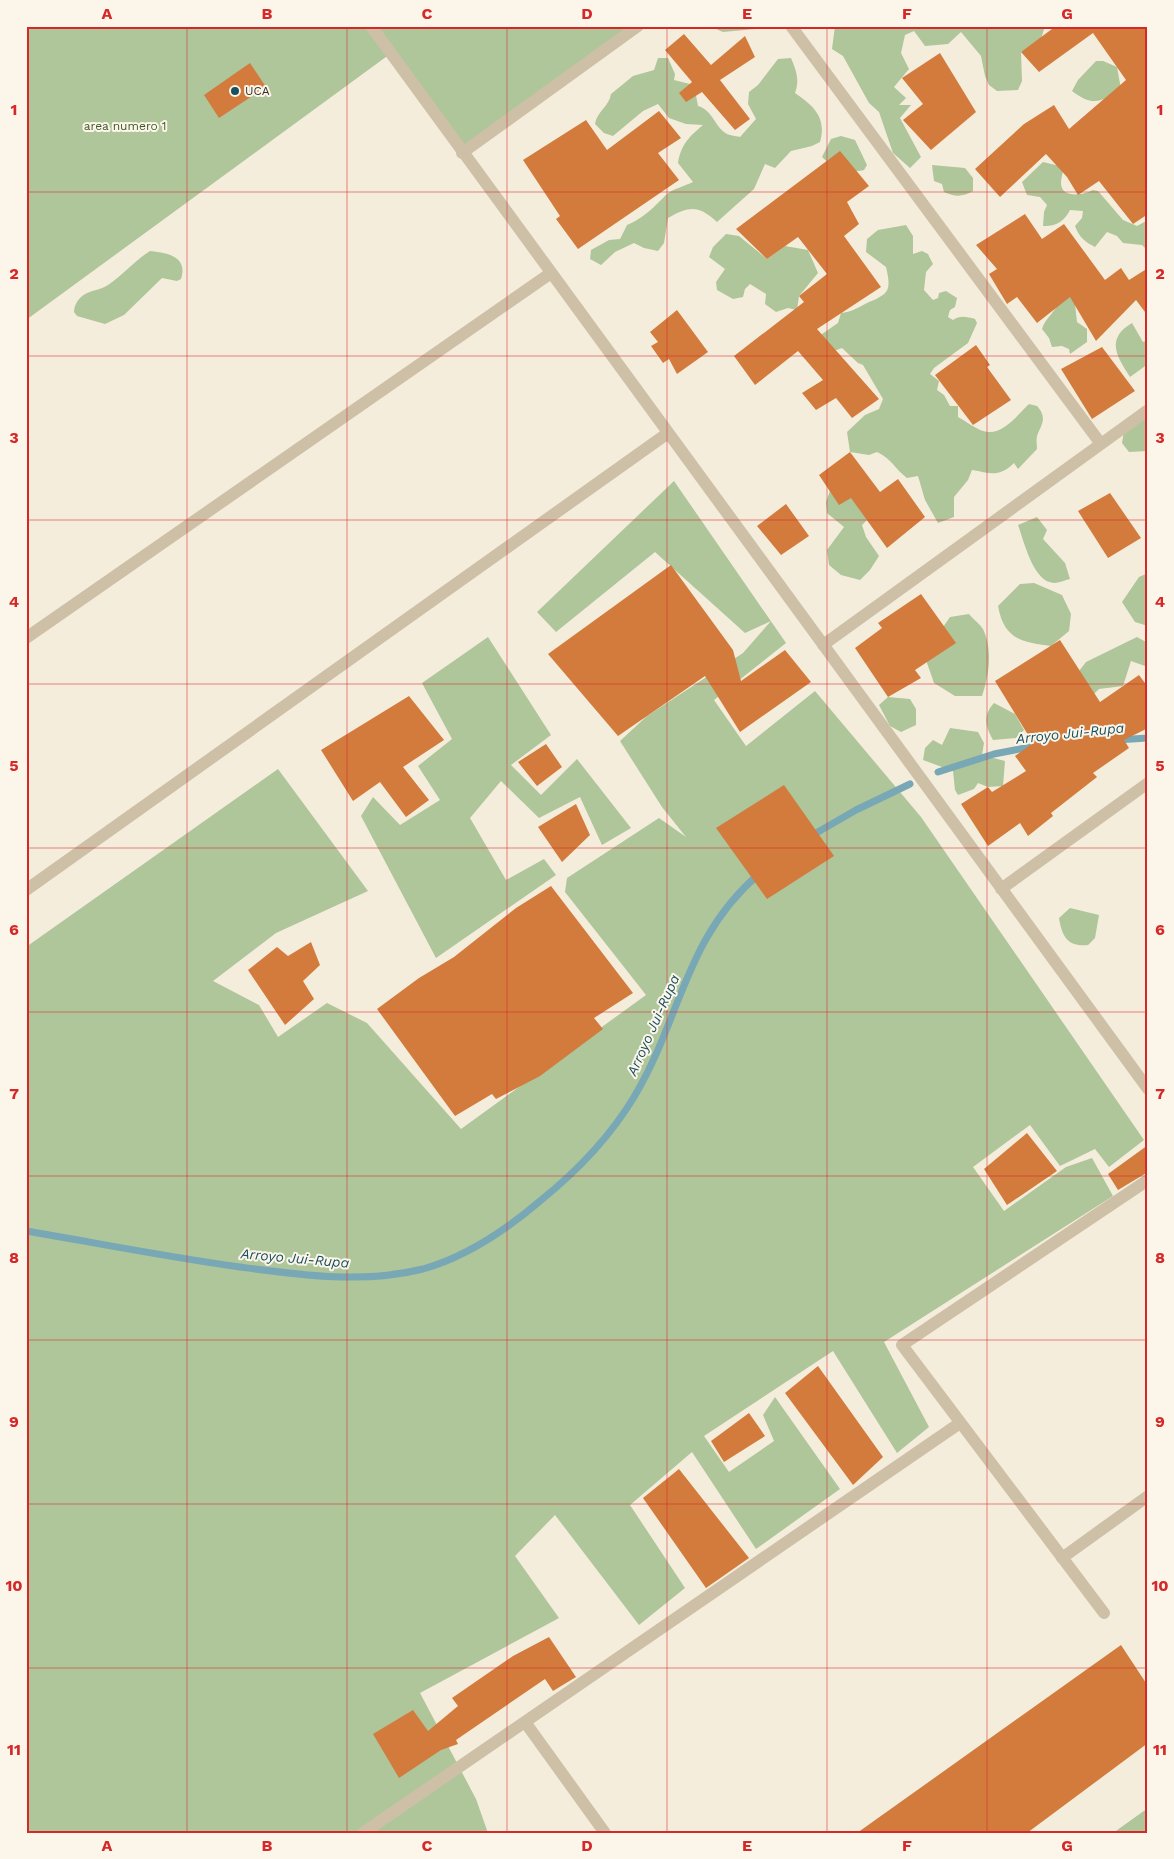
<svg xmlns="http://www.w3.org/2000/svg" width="1174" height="1859" font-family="'Work Sans',sans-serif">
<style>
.green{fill:#afc59a}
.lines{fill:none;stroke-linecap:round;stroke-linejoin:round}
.stream{stroke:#78a8b5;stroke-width:7}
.building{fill:#d27b3d}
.street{stroke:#cec0a6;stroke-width:12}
.grid{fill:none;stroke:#d62828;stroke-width:1;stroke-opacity:0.55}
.poi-dot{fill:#194f60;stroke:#fbf6e9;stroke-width:2}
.labels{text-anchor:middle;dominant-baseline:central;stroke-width:4;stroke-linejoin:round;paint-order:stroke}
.poi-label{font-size:12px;fill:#3a3128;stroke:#fbf6e9;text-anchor:start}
.park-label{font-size:12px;fill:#405b29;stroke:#fbf6e9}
.water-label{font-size:14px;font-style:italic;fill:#194f60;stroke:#fbf6e9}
.neatline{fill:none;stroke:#d62828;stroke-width:2}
.grid-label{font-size:16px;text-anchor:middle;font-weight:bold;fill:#d62828}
</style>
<rect width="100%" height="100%" fill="#f5eddc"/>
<path class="green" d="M26,26h612l-176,127 -72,-99 -364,266z
M709,26h46v3l-32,3z
M835,26h210l-4,13 -20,13 1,29 -4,9 -21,1 -8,-6 -4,-9 -4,-20 -20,-24 -13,12 -23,2 -11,-15 -9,4 -4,18 8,16 -15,18 12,11 -7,7h12l-11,13 21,39 -11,11 -17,-15 -14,-41 -10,-9 -26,-47 -11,-7z
M658,58h10l7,16 -1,6 20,5 4,21c14,4 16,18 26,26 3,3 11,4 16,5l16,-18 -8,-15 1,-12 9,-7 20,-26 13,-1c5,12 9,22 4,35 19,13 32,25 25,49l-8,4 -21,5 -16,17 -10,-4 -11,25 -37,33c-19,-17 -27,-16 -49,-4l-4,25 -6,8 -14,-3 -10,-5 -19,9 -14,13 -11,-6 1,-9 18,-10 11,-1 7,-14c17,-7 27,-18 40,-31 6,-5 18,-8 26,-12l-15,-19c3,-19 12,-27 25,-38l-17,-1 -17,-6 -11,-14 -15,7 -30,25 -9,-3 -9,-9c2,-13 14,-17 16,-30l22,-18 21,-6z
M1096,61h7l14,6 4,22c-20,13 -28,18 -49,2l6,-11z
M841,136l14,4 12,25 -3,5c-19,4 -28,0 -42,-13l9,-18z
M1043,162l21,5c-1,5 -3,11 -3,16 0,16 23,12 32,7l5,1 25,29 14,6 11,-6v31l-6,-6 -19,-2 -6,-7 -10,-4 -12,15c-10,-5 -16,-10 -20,-21l7,-8 1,-7 -13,-1c-5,11 -15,17 -27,16l1,-14 3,-7 -7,-8 -13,-2 -5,-13z
M932,165l33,3 8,10v13c-10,6 -18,6 -29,1l-2,-8 -8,-3z
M906,225l7,11v18l9,-3 6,3 5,10 -7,8 -2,18 9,10 5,-2 1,-5 7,-2 11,7 -2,9 -5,3 -2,7 5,3c7,-5 14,-3 22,-1l2,4 -9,20 -34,25 -4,6 9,7 -2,9 7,5 6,11h8v11c8,4 16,11 25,14 19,6 34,-16 46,-27l8,2c11,12 4,19 0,30 -1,4 0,9 0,13l-19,20 -4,-6c-15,15 -24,10 -42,7l-4,10 -14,17v20l-16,6 -13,-23 -7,-24 -11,2c-12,-9 -15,-19 -30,-26l-8,3 -19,-3 -3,-20 18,-17 14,-6 4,-10 -20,-34 -5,-2 -16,-15 -32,12 -9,-5 18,-12 3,-9 16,-11 3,-10c10,-1 17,-5 26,-10 21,-9 25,-11 19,-36l-20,-15 1,-13 11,-9z
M726,234l13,2 28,23 18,-13 23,4 10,23 -19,23 -2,14 -9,-2 -12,4 -11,-8 1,-10 -16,-10 -5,5 -2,8 -10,2 -16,-9 -1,-8 9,-13 -16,-12 4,-10z
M150,251c19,2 38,6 31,28l-4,2 -15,-3 -38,37 -19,9 -28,-8 -3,-4c0,-5 2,-10 6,-14 7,-8 19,-7 28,-13 15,-10 26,-24 42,-34z
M1074,295l3,27 10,7v13l-17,12 -1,-5 -7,-3 -10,1 -3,-9 -7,-9c3,-11 14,-17 19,-31z
M1132,323l11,19 5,-2v24l-18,13c-13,-20 -25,-38 2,-54z
M1141,418h7v33l-19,1 -7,-9 2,-12z
M674,481l112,162 -72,57 32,46 69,-55 106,126 223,323 -35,27 -14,-18 -35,17 -30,-41 -57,42 31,44 62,-44 26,-9 21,38 -229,146 45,85 -32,26 -64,-102 -129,85 25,36 45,-31 -11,-26 12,-18 65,92 -84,60 -64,-97 -62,53 55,83 -46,37 -84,-110 -40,41 44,62 -139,75 56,106 12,34h-462v-886l252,-178 90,122 -92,42 -63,48 46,24 19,32 49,-34 40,20 94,106 185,-134 -81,-103 2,-14 92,-60 27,19 -24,-30 -42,-66 27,-25 96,-63 28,-32 -26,12 -90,-81 -99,80 -19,-20z
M843,483l24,37 -5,5 4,12 13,19 -9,14 -10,10 -19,-5 -12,-10 -2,-15 17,-23 -17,-14 -1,-11 4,-11z
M1037,517l10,13 -4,9 22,24 5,16c-5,1 -11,4 -16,4 -21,-1 -30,-42 -36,-58z
M1148,573v53l-13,-4 -13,-20 17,-25z
M1034,583l28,12 9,19 -2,17 -18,15c-30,-4 -47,-7 -53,-40l22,-22z
M969,614c4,5 11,10 14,15 10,21 6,46 -1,67h-27l-21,-13 -7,-20 1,-14 22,-32z
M488,637l63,98 -40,30 30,30 36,-36 54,69 -29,17 -22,-48 -41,21 -38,-37 -31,37 36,62 38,-21 12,16 -120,83 -75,-142 12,-19 27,28 40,-25 -22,-34 34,-27 -30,-56z
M1137,637l11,6v21l-3,2 -14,-5 -8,25 -24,3 -20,20 -7,-29 14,-18z
M888,697l22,2 6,10v16l-15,7 -11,-6 -11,-21z
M994,703l21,11 9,16 -8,8 -23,2c-8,-14 -10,-25 1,-37z
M950,728l28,4 6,11 -2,12 23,6 -2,25 -15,1 -10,-4 -4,6 -16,6 -3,-5 -2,-19 -30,-11 2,-12 8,-8 9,5z
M1070,908l29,7 -4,23 -7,7c-20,2 -26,-8 -29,-27z
M1148,1808v25h-35z"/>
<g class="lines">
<path class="stream" d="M1116,740l32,-2
M938,772l56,-18 41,-8
M811,836l45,-26 54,-26
M26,1231c71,12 142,26 214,36 60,8 123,17 183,2 43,-12 83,-39 117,-68 36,-29 70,-64 94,-104 48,-80 50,-159 126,-224"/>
</g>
<path class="building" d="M1056,26h92v188l-15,10 -34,-43 -21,14 -11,-18 -21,-23 -46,43 -25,-28 49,-45 30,-19 15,24 57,-49 -33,-47 -54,39 -18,-20z
M684,34l27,31 34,-29 10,21 -35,23 30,39 -15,11 -33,-38 -16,10 -7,-9 13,-11 -27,-32z
M940,53l36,59 -45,38 -28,-30 20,-16 -21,-26z
M250,63l16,24 -47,31 -15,-23z
M659,111l22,27 -23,15 21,27 -101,69 -22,-30 4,-3 -37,-56 63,-40 21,30z
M840,151l29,35 -22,16 12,22 -15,12 37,51 -64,42 62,70 -27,19 -16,-20 -20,12 -14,-17 21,-13 -25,-29 -43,34 -21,-29 70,-54 -5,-6 28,-22 -29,-37 -31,22 -31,-30z
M1025,214l17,25 22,-15 41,56 16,-12 8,12 19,-12v48l-12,-16 -40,41 -26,-44 -33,26 -20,-26 -10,7 -18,-30 8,-5 -21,-24z
M677,310l31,42 -31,22 -8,-15 -6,4 -12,-17 7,-4 -8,-10z
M976,345l14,20 -3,2 24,33 -38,25 -38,-50z
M1102,347l33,44 -43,28 -31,-50z
M850,452l30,40 18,-13 27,38 -38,31 -36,-50 -12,7 -20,-30z
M1110,493l31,45 -33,20 -30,-47z
M786,504l23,32 -28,19 -24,-29z
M671,565l62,85 8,31 44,-31 26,32 -71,50 -35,-56 -87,60 -70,-82z
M921,594l35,49 -41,27 6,8 -33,19 -33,-49 27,-20 -4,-5z
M1060,640l40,62 39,-27 9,12v41l-24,12 5,8 -36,25 4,4 -46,36 2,3 -25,20 -8,-13 -32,23 -27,-42 27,-17 4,5 34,-21 -11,-15 18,-13 -38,-62z
M409,696l35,44 -41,27 26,33 -23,17 -26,-35 -27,19 -32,-51z
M546,744l16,23 -25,19 -19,-24z
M784,785l50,71 -67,43 -51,-71z
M576,804l14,31 -28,27 -24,-35z
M551,886l82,107 -39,25 9,11 -63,47 -44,23 -4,-5 -37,22 -78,-107 42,-31 35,-21 62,-49z
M311,942l9,23 -17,16 11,18 -29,26 -37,-55 29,-23 11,9z
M1027,1133l30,38 -50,34 -23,-36z
M1148,1145v27l-30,18 -10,-16z
M818,1366l65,91 -30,28 -68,-92z
M749,1413l16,23 -41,26 -13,-21z
M679,1469l70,89 -43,30 -63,-90z
M549,1637l27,40 -23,14 -8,-12 -89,61 2,4 -17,6 -42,28 -26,-44 40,-24 15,21 30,-25 -6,-8 61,-42z
M1121,1645l27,41v57l-121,90h-170z"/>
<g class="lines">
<path class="street" d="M371,26l777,1063
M791,26l310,418
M462,153l176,-127
M26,638l525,-365
M823,645l325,-235
M1001,889l147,-106
M26,890l642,-457
M1062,1558l86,-62
M1104,1613l-202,-268 246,-165
M525,1722l80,111
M363,1833l597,-410"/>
</g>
<path class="grid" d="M187,26v1807M347,26v1807M507,26v1807M667,26v1807M827,26v1807M987,26v1807M26,192h1122M26,356h1122M26,520h1122M26,684h1122M26,848h1122M26,1012h1122M26,1176h1122M26,1340h1122M26,1504h1122M26,1668h1122"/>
<circle class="poi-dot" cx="235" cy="91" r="5"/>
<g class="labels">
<g class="poi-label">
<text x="245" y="91">UCA</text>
</g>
<g class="park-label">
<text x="125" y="126">area numero 1</text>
</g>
<g class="water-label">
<text transform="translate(1070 733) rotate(-6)">Arroyo Jui-Rupa</text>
<text transform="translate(653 1025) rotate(-66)">Arroyo Jui-Rupa</text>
<text transform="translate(295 1258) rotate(5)">Arroyo Jui-Rupa</text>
</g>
</g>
<rect width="1174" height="1859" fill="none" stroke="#fbf6e9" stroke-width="55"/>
<rect x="28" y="28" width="1118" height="1804" class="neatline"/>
<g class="grid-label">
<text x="107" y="19">A</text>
<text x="267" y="19">B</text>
<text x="427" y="19">C</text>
<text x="587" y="19">D</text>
<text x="747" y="19">E</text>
<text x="907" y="19">F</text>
<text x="1067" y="19">G</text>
<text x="14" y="115">1</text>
<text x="1160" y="115">1</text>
<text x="14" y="279">2</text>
<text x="1160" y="279">2</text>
<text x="14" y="443">3</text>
<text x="1160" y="443">3</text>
<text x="14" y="607">4</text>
<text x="1160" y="607">4</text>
<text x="14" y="771">5</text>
<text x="1160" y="771">5</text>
<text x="14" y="935">6</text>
<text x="1160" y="935">6</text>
<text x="14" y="1099">7</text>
<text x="1160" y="1099">7</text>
<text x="14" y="1263">8</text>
<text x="1160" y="1263">8</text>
<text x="14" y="1427">9</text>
<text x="1160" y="1427">9</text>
<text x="14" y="1591">10</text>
<text x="1160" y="1591">10</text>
<text x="14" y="1755">11</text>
<text x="1160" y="1755">11</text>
<text x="107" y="1851">A</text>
<text x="267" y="1851">B</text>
<text x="427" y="1851">C</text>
<text x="587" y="1851">D</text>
<text x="747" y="1851">E</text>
<text x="907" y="1851">F</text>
<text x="1067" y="1851">G</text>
</g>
</svg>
